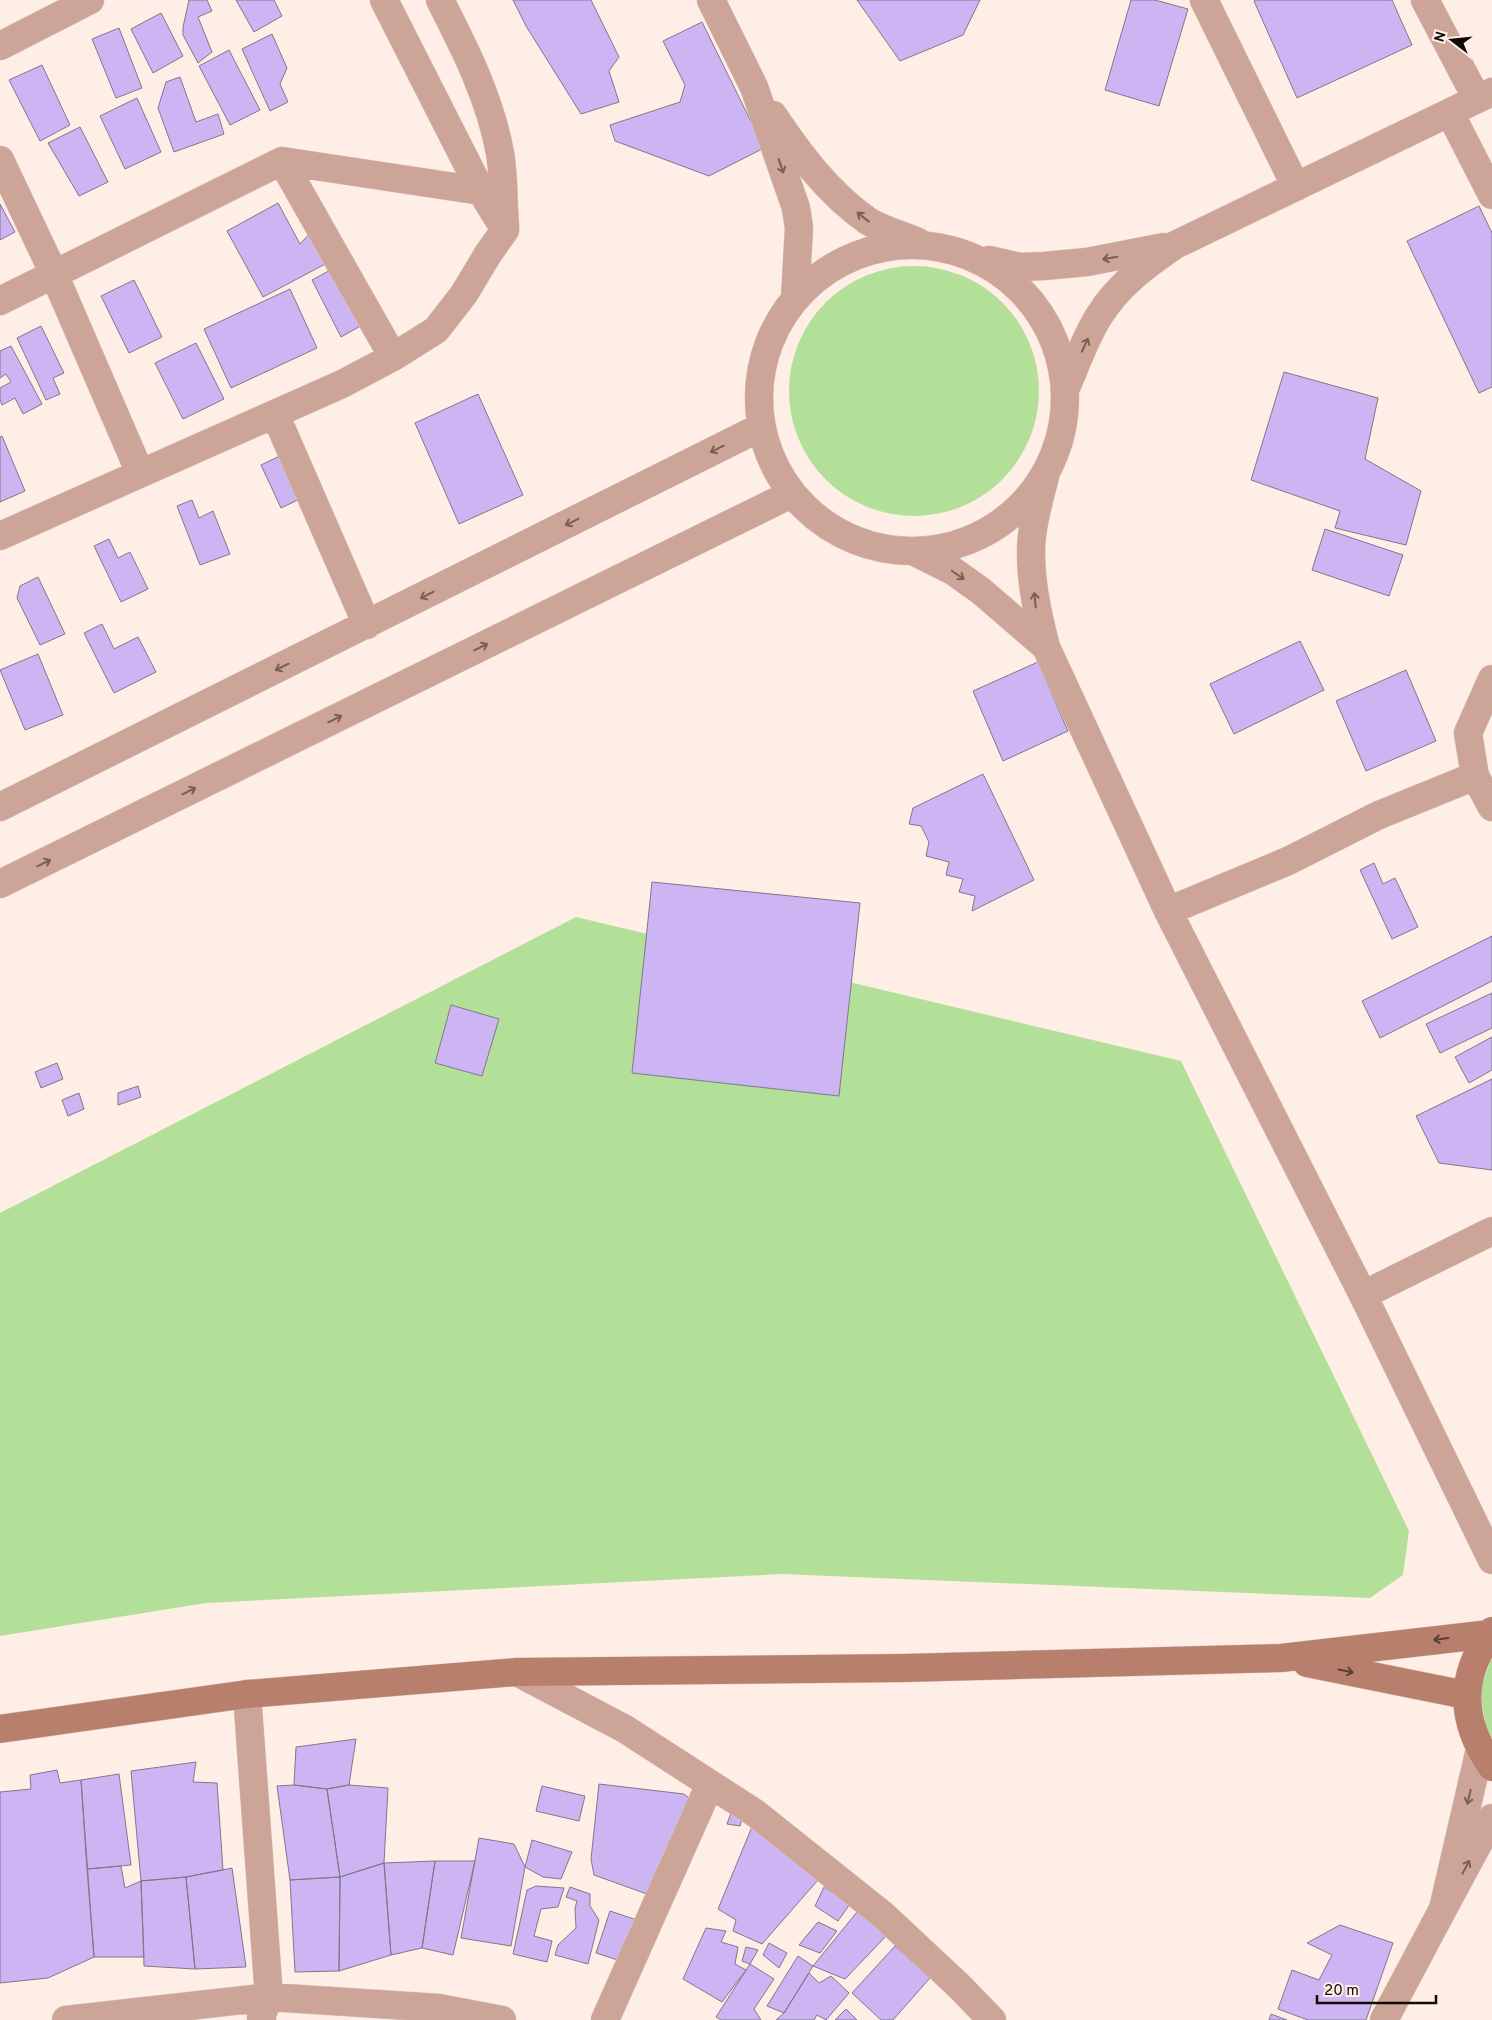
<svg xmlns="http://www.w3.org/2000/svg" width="1492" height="2020" font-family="Overpass,sans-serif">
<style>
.green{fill:#b3e099}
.building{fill:#cdb4f3;stroke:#7f788a}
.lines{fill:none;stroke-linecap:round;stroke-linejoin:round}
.minor-casing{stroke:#d9cac1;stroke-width:29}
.secondary-casing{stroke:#d9cac1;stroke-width:29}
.minor{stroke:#cda598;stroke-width:28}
.secondary{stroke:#b87f6c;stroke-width:28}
.oneway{stroke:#785f57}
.oneway2{stroke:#5c3f34}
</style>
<rect width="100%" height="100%" fill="#ffeee5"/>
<path class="green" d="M789 391a125 125 0 1 1 250 0a125 125 0 1 1-250 0Z
M576,917l605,144 228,470 -6,44 -33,23 -588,-24 -576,29 -206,33v-423z
M1492,1656v83l-5,-6 -7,-41z"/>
<path class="building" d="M189,0h18l5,11 -14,6 14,35 -14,11 -15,-28v-8z
M236,0h38l8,16 -28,16z
M513,0h78l28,57 -10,14 10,31 -38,12 -55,-88z
M857,0h123l-17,35 -63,26z
M1131,0h24l33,9 -29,97 -54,-16z
M1255,0h137l20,45 -115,53 -43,-97z
M161,13l22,43 -30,17 -22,-44z
M702,22l62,126 -55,28 -94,-35 -5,-16 70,-23 5,-17 -22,-44z
M119,28l23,60 -26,10 -24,-59z
M272,34l15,34 -7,16 8,18 -18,9 -28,-62z
M229,50l31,60 -30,15 -31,-59z
M42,65l28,60 -30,16 -31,-61z
M180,77l16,45 22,-8 6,20 -50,18 -16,-44 8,-26z
M137,98l24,54 -36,17 -25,-53z
M80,127l28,55 -29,14 -31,-53z
M278,203l22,41 14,-15 17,32 -68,36 -36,-66z
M0,204l15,28 -15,8z
M1479,206l13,27v154l-13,6 -72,-152z
M336,267l30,56 -25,14 -29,-57z
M134,280l28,57 -33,16 -28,-57z
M290,289l27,59 -86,40 -27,-59z
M41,326l23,47 -11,5 7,16 -14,6 -29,-62z
M196,343l28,56 -41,20 -28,-56z
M11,346l31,58 -19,10 -8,-16 -13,7 -2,-5v-12l11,-6 -5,-8 -6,4v-27z
M1284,372l94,26 -13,61 56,32 -15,54 -71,-17 5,-17 -89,-31z
M478,394l45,101 -64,29 -44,-101z
M2,436l23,55 -25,11v-65z
M284,454l20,43 -23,11 -20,-43z
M192,500l7,18 14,-7 17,43 -30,11 -23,-59z
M1325,529l78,26 -14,41 -77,-26z
M109,539l9,19 12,-6 18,37 -27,13 -27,-56z
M38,577l27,57 -25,11 -23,-47 3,-12z
M102,624l12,25 24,-12 18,35 -42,21 -30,-60z
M1300,641l24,49 -90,44 -24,-50z
M38,654l25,61 -38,15 -25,-60z
M1038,662l30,69 -65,30 -30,-70z
M1406,670l30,71 -70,30 -30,-70z
M983,774l51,106 -62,31 3,-15 -16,-4 4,-13 -17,-4 3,-13 -23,-6 3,-14 -8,-16 -12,-2 4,-16z
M1374,863l9,21 12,-6 23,49 -26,12 -32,-69z
M652,882l208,21 -21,193 -207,-23z
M1492,936v45l-112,57 -18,-37z
M1492,993v35l-52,25 -14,-29z
M451,1005l48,14 -17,57 -47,-13z
M1492,1037v33l-23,13 -14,-26z
M57,1063l6,16 -22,9 -6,-16z
M1492,1079v91l-53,-7 -23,-47z
M138,1086l3,11 -23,8v-12z
M79,1093l5,16 -16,7 -6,-16z
M356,1739l-7,46 -22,4 -33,-4 2,-38z
M196,1762l-3,20 24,1 6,87 -37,7 -45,4 -10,-110z
M57,1770l3,13 21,-3 13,177 -46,21 -48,5v-191l31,-3 -1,-14z
M119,1774l12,91 -44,4 -6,-89z
M599,1784l85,10 9,7 -35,97 -64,-23 -3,-16z
M294,1785l33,4 13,88 -50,3 -13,-94z
M349,1785l39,3 -4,75 -44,14 -13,-88z
M542,1786l43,10 -6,25 -43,-10z
M731,1813l12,2 -3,11 -13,-2z
M754,1822l64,58 -56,64 -29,-13 3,-11 -18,-11z
M479,1838l35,6 11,23 -14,79 -50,-8z
M532,1840l40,12 -11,27 -18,-2 -18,-10z
M435,1861l-13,87 -31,7 -7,-92z
M435,1861h40l-22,94 -31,-7z
M384,1863l7,92 -52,16 1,-94z
M121,1866l4,22 16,-7 3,76h-50l-7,-88z
M232,1868l14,99 -51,2 -9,-92z
M186,1877l9,92 -51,-3 -3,-85z
M340,1877l-1,94 -44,1 -5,-92z
M536,1886l28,2 -6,19 -17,2 -7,27 18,5 -5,21 -34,-8 14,-64z
M570,1887l20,7v12l9,14 -11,44 -33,-9 3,-10 18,-17 -1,-20 2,-7 -11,-4z
M824,1887l26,17 -12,17 -23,-15z
M861,1907l29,25 -45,47 -32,-13z
M610,1911l27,9 -13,42 -28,-9z
M818,1922l19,9 -17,22 -21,-8z
M1340,1925l53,18 -27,77h-58l-30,-11 14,-39 27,10 13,-25 -25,-12z
M706,1928l20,3 -5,11 17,5 -3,17 11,6 -24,32 -39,-23z
M769,1943l18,10 -8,15 -16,-13z
M895,1946l35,32 -37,42h-12l-29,-27z
M746,1947l12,3 -8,14 -8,-3z
M798,1956l15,10 -29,47 -17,-7z
M750,1964l24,15 -20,30 7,11h-40l-5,-3z
M809,1973l10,10 12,-7 18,17 -23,27 -9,-5 -3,5h-38l8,-7z
M846,2009l11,11h-22z
M1271,2014l16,6h-18z"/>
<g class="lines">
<defs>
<path id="minor" d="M440,0c25,49 50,98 60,153 4,23 3,49 5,73
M711,0l43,87 42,121 3,20 -4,70
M1204,0l92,187
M1425,0l52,99
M0,46l90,-46
M1450,113l42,82
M773,115c27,40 55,78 95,106 14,9 34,14 50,21
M0,160l54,114 86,199
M282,161l111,196
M759 398a153 153 0 1 1 306 0a153 153 0 1 1-306 0Z
M989,260l31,7 24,-1 43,-4 77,-15
M0,301l282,-140 199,30
M1065,390c11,-25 20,-52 34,-74 19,-31 47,-51 76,-71l317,-153
M275,414l92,211
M1046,472c-6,26 -15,53 -15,80 0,33 7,64 15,95l122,264 195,384 129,265
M0,536l342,-152 51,-27 43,-27 28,-36 24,-40 17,-24 -24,-39 -97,-191
M915,552l38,19 28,20 65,56
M1475,776l17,31
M0,807l761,-380
M0,884l791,-390
M1168,911l120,-50 91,-46 96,-39 -7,-43 24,-54
M1363,1295l129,-64
M517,1672l108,57 130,84 128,102 76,71 33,34
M247,1694l22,303 -8,20 1,3
M1480,1749l-37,160 49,-91
M66,2020l203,-23 170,11 63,12
M605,2020l105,-236
M1384,2020l59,-111"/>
<path id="secondary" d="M1492,1631c-34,46 -32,90 0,136
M1307,1663l159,32
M0,1729l247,-35 270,-22 387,-4 377,-10 209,-24"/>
</defs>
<use href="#minor" class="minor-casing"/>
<use href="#secondary" class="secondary-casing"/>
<use href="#minor" class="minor"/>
<use href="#secondary" class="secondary"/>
</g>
<defs><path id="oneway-shaft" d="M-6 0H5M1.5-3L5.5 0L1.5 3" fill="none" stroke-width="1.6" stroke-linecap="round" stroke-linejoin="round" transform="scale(1.25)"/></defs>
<g class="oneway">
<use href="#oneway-shaft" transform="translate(781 166) rotate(71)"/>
<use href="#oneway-shaft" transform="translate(863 217) rotate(-142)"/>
<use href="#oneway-shaft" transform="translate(1110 258) rotate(171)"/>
<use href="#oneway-shaft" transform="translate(1085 345) rotate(-65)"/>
<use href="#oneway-shaft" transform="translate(717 449) rotate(153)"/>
<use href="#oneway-shaft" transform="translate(572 522) rotate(153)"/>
<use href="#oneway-shaft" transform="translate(958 575) rotate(35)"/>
<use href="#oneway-shaft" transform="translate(427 595) rotate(153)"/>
<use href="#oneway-shaft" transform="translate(1035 600) rotate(-96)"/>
<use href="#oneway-shaft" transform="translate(481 647) rotate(-26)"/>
<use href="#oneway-shaft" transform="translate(282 667) rotate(154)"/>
<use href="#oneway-shaft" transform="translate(335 719) rotate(-26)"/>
<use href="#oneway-shaft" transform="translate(189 791) rotate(-26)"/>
<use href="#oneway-shaft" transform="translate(44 863) rotate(-26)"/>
<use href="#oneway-shaft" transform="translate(1469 1797) rotate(103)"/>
<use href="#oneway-shaft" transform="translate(1466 1867) rotate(-62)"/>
</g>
<g class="oneway2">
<use href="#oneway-shaft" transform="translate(1441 1639) rotate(173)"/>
<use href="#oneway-shaft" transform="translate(1346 1671) rotate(11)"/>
</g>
<g transform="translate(1452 40) rotate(286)" stroke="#ffeee5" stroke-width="4" paint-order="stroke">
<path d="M0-4L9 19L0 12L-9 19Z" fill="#110a07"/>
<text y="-8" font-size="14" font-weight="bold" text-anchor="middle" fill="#110a07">N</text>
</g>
<path d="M1317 1995v8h119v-8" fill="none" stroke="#110a07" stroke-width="2.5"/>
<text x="1324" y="1995" font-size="15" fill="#110a07" stroke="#ffeee5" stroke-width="4" paint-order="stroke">20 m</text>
</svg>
